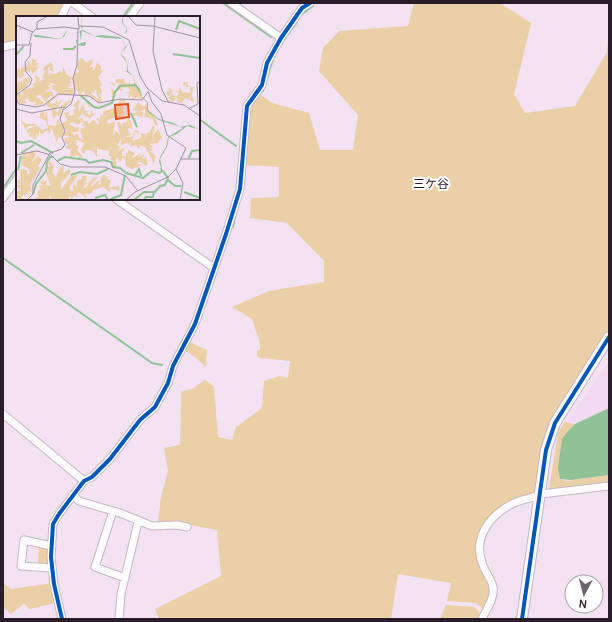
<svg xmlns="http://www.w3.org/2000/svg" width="612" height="622" font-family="Manrope,'Noto Sans JP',sans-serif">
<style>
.built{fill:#f3d9f3}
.green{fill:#ebcfa7}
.water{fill:#91c296}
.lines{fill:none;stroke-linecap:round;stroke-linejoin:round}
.stream{stroke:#91c296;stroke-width:2}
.street-casing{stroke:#c5b9c5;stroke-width:9}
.secondary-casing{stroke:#c5b9c5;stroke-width:12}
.street{stroke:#fdfbfd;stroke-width:7}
.secondary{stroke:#faf6fa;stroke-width:10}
.cycleway-casing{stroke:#fff;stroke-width:6}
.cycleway{stroke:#0057b8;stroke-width:4}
.labels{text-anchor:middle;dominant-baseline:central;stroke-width:4;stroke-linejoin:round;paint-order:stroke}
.quarter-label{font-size:12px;fill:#281d28;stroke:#fff}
.inset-river{fill:none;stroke:#91c296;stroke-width:2}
.inset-road{fill:none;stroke:#a193a1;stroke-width:1}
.view{fill:#de560d;fill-opacity:0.15;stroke:#de560d;stroke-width:2}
.inset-edge{fill:none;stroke:#281d28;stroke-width:2}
</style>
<rect width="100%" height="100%" fill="#f2e2f2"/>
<path class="built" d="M609,362v46l-34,16 -11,-2 4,-2 6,-12 6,-4z"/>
<path class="green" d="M3,3h63l-7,14h-42v23l-14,3z
M414,3h86l31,20 -17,71 11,19 50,-7 32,-54 2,-25v302l-15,25 -39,59 -13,35 -7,46 -42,20 -16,35 15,40 -8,21 -8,-7 -29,-2 4,-18 -53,-9 -7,45h-232l-4,-10 66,-33 -4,-46 -32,-6h-27l3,-27 7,-26 -4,-23 16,-3 1,-53 11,-3 13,-9 9,7 4,50 14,3 4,-13 26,-19 2,-27 16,-5 8,2 2,-17 -30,-3 -3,-2v-6h3v-7l-8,-24 -20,-12 37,-16 55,-9v-21l-37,-38 -37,-5 1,-20 28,-1v-30l-35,-2 5,-57 9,-15 14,10 37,10 11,37h33l5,-35 -39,-44 4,-23 16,-17 69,-5z
M187,341l20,9 -1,17 -11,-10 -11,-7z
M564,422l11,2 -7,7 -8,48 6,2 43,-6v8l-60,6 9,-55z
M39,545l9,3 1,18 -11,-1z
M3,583l8,6 41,-6 3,20 -25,6 -6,-5 -13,10 -8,-7z
M446,605l28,2 5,4 1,7 -40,1z"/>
<path class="water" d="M609,408v67l-38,5 -11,-1 -2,-11 4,-29 6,-8 7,-7z"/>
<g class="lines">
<path class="stream" d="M223,3l48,34
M301,15l12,-9
M123,17l10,-14
M281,44l16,-22
M263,91l10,-32
M199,119l37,27
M3,188l14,-20
M233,227l2,-11
M3,258l149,105 10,2
M213,282l6,-19"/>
<defs>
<path id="street" d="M73,3l19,14
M231,3l50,35
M61,17l7,-14
M130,17l10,-14
M3,47l14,-3
M3,198l14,-19
M116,199l98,69
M3,414l81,67
M73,495l6,6 41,12 32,13 25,-1 10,2
M113,511l-18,56 30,11
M52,546l-28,-6 -3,26 31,2
M62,619l-8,-35 -3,-27 2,-33 6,-10 25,-33 8,-4 18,-18 30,-39 15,-13 13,-24 5,-17 22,-42 31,-90 14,-45 7,-83 15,-21 5,-22 14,-25 21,-30 8,-5
M119,619l2,-25 17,-72
M482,619c4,-9 13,-21 11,-32 -1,-7 -8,-15 -10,-22 -11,-26 6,-49 29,-61 9,-5 19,-5 29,-10l68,-8"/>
<path id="secondary" d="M522,619l24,-169 9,-27 54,-86"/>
</defs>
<use href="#street" class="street-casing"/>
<use href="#secondary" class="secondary-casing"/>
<use href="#street" class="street"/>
<use href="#secondary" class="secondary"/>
<defs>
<path id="cycleway" d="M62,619l-8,-35 -3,-27 2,-33 6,-10 25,-33 8,-4 18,-18 30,-39 15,-13 13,-24 5,-17 22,-42 31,-90 14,-45 7,-83 15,-21 5,-22 14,-25 21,-30 8,-5
M522,619l24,-169 9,-27 54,-86"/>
</defs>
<use href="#cycleway" class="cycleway-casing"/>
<use href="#cycleway" class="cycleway"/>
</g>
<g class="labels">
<g class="quarter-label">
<text x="431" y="183">三ケ谷</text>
</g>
</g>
<g transform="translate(16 16)">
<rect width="184" height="184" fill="#f2e2f2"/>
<path d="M105,36l6,10v9l6,5 10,23 -6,-2 -4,3 -1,-5 -4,3 1,-5h-3l4,-2 -2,-4 -8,1 3,1 -3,4 1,-3h-3l4,-5 -7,7 -1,10 -13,6h-6l-6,-2 -8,-11 -7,-1h6l-6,-7 -2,-9 -2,3 2,2 -4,1 4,1 -4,2 2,2 3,-1 1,7 -13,-1 -11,8 3,3 5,-6 -1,4 6,-3 -8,10 2,3 5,-9 3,2 -2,-3 9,-3 -11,11v6l-4,-2 -4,4 -2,-11 -9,-4 -9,2 3,-3 -2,-2 -2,4 1,-3h-3l-2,-4 -4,2 3,3 -7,1 -4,-6v-14l5,-3 2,3v-5l3,-1 2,3 -1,-3h4l-5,9 -7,4 3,5 1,-6 11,-3 -2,-3 4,-2 -1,-7 5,3 -2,4 6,-3 -2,-2 3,-5 -2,-4 8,-6 3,10 -5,-2 2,-3 -3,1 1,9 1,-4 5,1 6,-3 1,3 1,-7 4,8 7,3v-5l5,-1 -2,-5 1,-6 3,-1 -3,-1 4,-1 4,5 6,-4 1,4 -4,4h4v5l4,-9 4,3v5l3,-1 -6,7 4,8 -3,2 3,4 -1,3 -4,1 4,1 1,5 -4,2 -3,-3 4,-2 -2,-2v-2l-1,-1 1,-2 -3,-1v3l-3,-2 1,4 3,1v1h1v2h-3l-4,-5 -2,3 -2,-1 -1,-6 -3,4 15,14 14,-4 3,-6 -2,-9 4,2 4,-7 -2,-2 -3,4 -4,-4 5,2 1,-5h9l-1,3 4,2 2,-3v5l5,-1 -3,-10 -8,-4h3v-6zM35,67l5,2h-4l1,5 8,4 -13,7 -2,4 -10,-9 4,-1 6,7 4,-6 4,1 -2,-6 -6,1 -1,-1 5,-1v-3h-2zM16,43l5,1 -2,3h4l-5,5 4,-2 1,1 -7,7 -1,-5 -1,3 -4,-1 -3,2 2,2 -5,4 -2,-2 -2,3v-10l2,3 -1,-3 2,-2 2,3v-4l2,2v-3l4,1 2,-7 3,6zM167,66h4l1,4 5,1 -1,10 4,6 -3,-4v3l-3,-2v-5l-1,5 -4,-2 -3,4 2,2 -6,-2 -2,-5 -3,5 -4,-1 2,-2h-3l3,-4 -3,1 -2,-4 4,-1 -2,-3 5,2 -2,3 4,4 4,-3v-1l-3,-1v-2l2,2 2,-4 2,4 8,1v-6h-4v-4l-2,4zM104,83h5v4l-3,-1 2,14 -2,-1 -2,4 -2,-3 -11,4 1,4 7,-3 -2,16 3,-6 4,4 -3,-13h3l3,8 -1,-7 5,-1 2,-6 4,13 -5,-1 2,7 -5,2h7l3,-7 4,1 -1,5 -1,-4h-2l-3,9 9,-3v-5l4,1 1,6v-7h3l4,-7h2l-3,11 6,-8 4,8 -4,6 -9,1 4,2 -2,3 2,2h-4l7,5 -2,7 -9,-16 -5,-2 -1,5 -3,-5 -6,2 1,-5 -3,3 -2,-4 1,2 -6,2v-6l-3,5 -3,-1 5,4 -1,3 7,-2 -4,4v4h4v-4l2,2v-4l7,3 -4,6 10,-6 -2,4 5,-3 -1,5 3,-2 2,7 -2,2 -7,-5 -2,3 6,1 -11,4 -6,-3 -1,-7 -3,-1 -1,4 -5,-5v9l-3,3 -2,-6 2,-3h-3l2,-3 -4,-2 2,-4 -12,-2 -1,-3v12l-4,-7 -7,-1 -3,4 -2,-5 4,-5 -7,-4 -4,1 4,2 -3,1 4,3 -2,3 6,7 -4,1 -1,-3 -8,2 1,-7 -6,-3 4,-3h-3l-2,-6 7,-1 -7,-2 4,-6 -3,1 -2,-6 1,9 -2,4 -4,1 -1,5 -6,-16 -1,7 -3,-4 -5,4 -3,-3v6l-3,-3v5l-4,-1 1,-3 -2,2 -2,-1 2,-4 -3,2 -2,-4 10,-4h-7l-4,3 -3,-7 -4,-4 8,6h8l9,6 5,-2 -2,-7 -6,-3v-5l5,-1 -1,6 3,-7 1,14 8,1 2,-8 2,3 -2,3 5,-1 4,-3 -3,-7 5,-1 2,-6 -3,10 6,-1 -1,-6 2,1 1,-3 -3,-1 5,-6 3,2 -3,3 1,7 4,-8 2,7h4l-4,2 5,2 2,-7v5l3,1 -3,3 -1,-2v4l-9,-5 -4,5 5,-1v3h5v3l6,-4 4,5 1,-3 -3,-3 4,-1 1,-5 2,4v-6l14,-3zM66,105l2,3 -3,2h7l-8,3 3,10 -4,-1 -1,-5 -4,3 -2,-4h6l1,-5 -3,1 -7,-4 4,-2 5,3zM122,86l6,5 3,-4v7l8,7 3,9 -4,-2 -1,-5 -9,-2 2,-8 -5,2 2,2 -1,4 -7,-2 -2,-2 5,-1 -5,-2zM16,134l4,4 -5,9 7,-7 4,4 -4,6 2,2 -10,17 2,7 -5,-1 3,3h-4l-1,3 -2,-3v3l-3,-1 4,4h-8v-8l5,-2 -5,-5h5l-4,-3 3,-3v-10l7,1v4h3l-2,-6 -7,-3 2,-12h7l-4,2 1,2zM34,145l4,6 -2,5 4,5 5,-11h3l-1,7 6,-4 2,3 -10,11v7l10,-14 7,-1 -9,13 4,4v-6l1,-2 3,4v-6l2,-3 2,1 1,-4h5l-1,4 5,-3 -8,6 5,-1 -4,4v3l10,-12h4l-6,6 -1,4 8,-7 -1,5 3,-1 -1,-4 4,-6 2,3 6,-2 -6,3 5,3 -3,7 11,-2 1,5 -10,-2v3l-7,-5 -10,3 -2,4 -6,-1 2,6 -8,-7 -3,3 4,2 -7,-1 -1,4 -2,-5 -2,5h-16l-2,-6 -1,6h-18l7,-3 -1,-5 3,-2 -3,-2 4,2 -2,-4 4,-1 -3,-3 1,-2 2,2 4,-2 -1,5 5,1 -6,-15 4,1 -3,-6 5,1 -3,-4z" fill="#ebcfa7" fill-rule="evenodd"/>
<path d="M67,0l-2,7 2,7 12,6 7,-1 17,2 2,1 3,4 1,5 4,-4 -4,-9v-1l1,-3 1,-1 -1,-1 -3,-4 -1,-1v-2l1,-5v7l3,4 1,2v2l-2,3 4,9 -8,11 3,3 3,5 1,9 5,5 1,6 6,7 2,8 6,5v8l11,9 14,4 7,4 10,-2 10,5 -13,-4 -10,8 -8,3 -2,10 -7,12 2,9v4h-2l1,-4 -2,-7 1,-4 6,-10 2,-10 15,-9 -24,-8 -12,-9v-9l-4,-3 -8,-14 -1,-3 -1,-6 -6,-4v-10l-6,-7 4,-9 -3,-7 -25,-2 -15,-6 -1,9h4h-4v3l5,-1 -1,4 -8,-1 -1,-5h1v5l4,-2 -1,-11 -2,1h-2l-9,-3 -3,7 -5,2 -24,-2 -2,-3 -8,-1 -2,-2 -3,-2 -1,-6 -3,-2 3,2 2,6 4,4 36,6 6,-9 9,3 7,-3 -2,-3v-6z" fill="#91c296"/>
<path class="inset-river" d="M160,14l3,-9 21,8M47,33h10l3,-3M157,38l27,4M0,39l8,-9M65,80l13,11 5,1 13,-5 3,-11 5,-6 16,-1M115,97l6,14M0,125l5,2 10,-2 22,12M5,137l13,-8M173,142l3,-7 8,-1M41,145l8,-4 21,3 3,3 14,-3 8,2 2,5 7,1 6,5 17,5 9,-7 7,2 3,-2M2,154l3,-14M55,159l9,-3 17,2 11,-5M119,159l4,-6 2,7M152,164l7,6h6M168,176l16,6M17,178l3,-10 10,-13 1,-9 3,-5h4M79,182l10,-3 3,5M93,184l12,-5 4,-20M118,184l10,-8h11l5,-6 5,-1 3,-7 -6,-8M128,184l2,-3h7l1,-5"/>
<path class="inset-road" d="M112,0l8,9 17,1 47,12M139,0l-2,35 9,39 7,13M0,9l17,7M0,9v21M62,10l25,1 26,13 11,36 7,12 15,13 22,4 16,11M21,14v-8l11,-6M0,29h13l3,-12 4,-4 28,-2 15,2 -1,-13M132,75l4,11 9,12 6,21 19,13 -10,21 7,14 -3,17M0,79l14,-10 2,-6 -6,-7 -1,-10 5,-6 1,-13M0,83l3,5 17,3 8,-2 14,-11 31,2 10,7 21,-4 22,1 6,-8M0,93l16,4 31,-6 3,1M172,93l10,-5 -1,-21 2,-1M0,139l21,-4 14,4 9,9 11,3h34l21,9 12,15M164,143h20M11,184l6,-6v-9l17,-32 12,-4 3,-5 -3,-6 3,-7 -5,-12 3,-9 8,-6 4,-12 -2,-14 4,-13 1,-36M110,184l9,-8 33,-15 8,-8"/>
<path class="view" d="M112,88l1,13 -13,2 -1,-14z"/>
<rect width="184" height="184" class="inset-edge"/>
</g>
<rect width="612" height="622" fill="none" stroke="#281d28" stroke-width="8"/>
<g transform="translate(584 594) rotate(187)"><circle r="19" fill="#ffffff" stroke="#a9a5a9"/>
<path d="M0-3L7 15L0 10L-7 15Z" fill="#6f626f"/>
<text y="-6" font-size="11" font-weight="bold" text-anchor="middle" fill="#281d28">N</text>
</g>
</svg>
